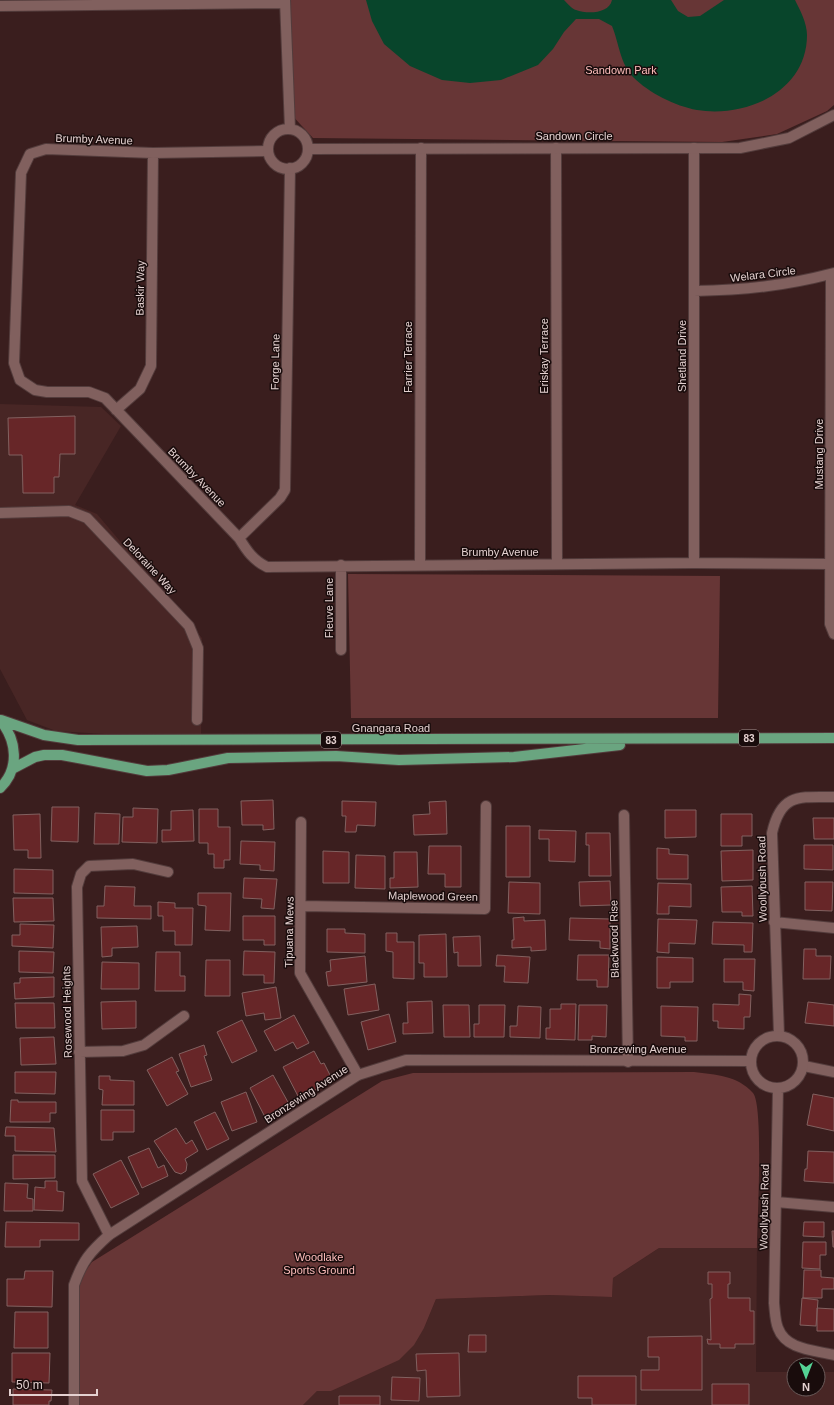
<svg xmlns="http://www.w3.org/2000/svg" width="834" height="1405" font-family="Helvetica,sans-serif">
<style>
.built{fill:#482625}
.green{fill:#673636}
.water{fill:#08452b}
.building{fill:#672628;stroke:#826160}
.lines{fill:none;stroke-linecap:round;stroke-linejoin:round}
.minor-casing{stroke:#533c3c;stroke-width:12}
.tertiary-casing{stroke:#533c3c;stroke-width:12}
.primary-casing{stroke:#533c3c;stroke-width:12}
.minor{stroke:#81605e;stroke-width:10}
.tertiary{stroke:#81605e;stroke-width:10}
.primary{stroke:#6aa580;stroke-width:10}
.labels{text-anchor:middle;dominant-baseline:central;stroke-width:3;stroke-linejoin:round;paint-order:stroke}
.shield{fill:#190c0c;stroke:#a79695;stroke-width:1}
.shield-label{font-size:10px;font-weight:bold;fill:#e4d1d0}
.park-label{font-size:11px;fill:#febebc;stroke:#190c0c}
.street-label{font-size:11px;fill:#e4d1d0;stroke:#190c0c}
</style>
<rect width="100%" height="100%" fill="#3a1e1e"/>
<path class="built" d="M0,404l101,3 20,19 -46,79 22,9 105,124 -1,102 -145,-9 -29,-11 -27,-51z
M659,1248h98l-1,124h38v17h24v-17h16v33h-531l14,-14h14l93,-63 12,-29 113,-4 63,2 1,-19z"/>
<path class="green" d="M290,0h544v105l-7,6 -50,23 -55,8 -409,-4 -24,-26z
M348,574l372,2 -2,142h-367z
M694,1072c22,3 43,3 59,21 11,13 4,131 4,155h-98l-46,30 -1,19 -63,-2 -113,4 -12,29 -10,17 -15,15 -68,31h-14l-14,14h-225v-112l4,-17 10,-14 290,-181 31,-8z"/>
<path class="water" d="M366,0h198c3,3 8,9 12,10 11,4 33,4 36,-10h59l7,11 10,6 12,-1 24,-16h71c5,10 12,23 12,35 0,56 -60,83 -110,75 -22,-4 -48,-17 -64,-33 -13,-14 -14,-34 -21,-51l-13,-7h-23l-12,13 -11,17 -15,16 -37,15 -31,3 -28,-3 -32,-14 -26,-22 -12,-23z"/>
<path class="building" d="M75,416v38h-15l-1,23h-5v16h-31l-1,-38h-13l-1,-37z
M273,800l1,29 -11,1v-5h-21l-1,-24z
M342,801l34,1 -1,24 -18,-1 -1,7h-11l1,-16h-4z
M446,801l1,33 -33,1 -1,-20 17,-1 -1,-12z
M52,807h27l-1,35 -27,-1z
M133,808l25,1 -1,34 -35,-1 1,-25h10z
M199,809h19v18h12v33h-6v8h-10v-14h-6v-11h-9z
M193,810l1,31 -32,1v-12h9v-19z
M665,810h31v27l-31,1z
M95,813l25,1 -1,30h-25z
M40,814l1,44h-13v-8h-14l-1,-35z
M721,814h31v22h-10v10h-21z
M813,818h21v21h-20z
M506,826h24v51h-24z
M539,830l37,1 -1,31 -26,-1v-22h-10z
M586,833h24l1,43h-22v-31h-3z
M241,841l34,1 -1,29 -14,-1v-5l-20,-1z
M804,845h29v25l-29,-1z
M429,846h32v41h-16v-13h-17z
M657,848l12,1v5l19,1v24h-31z
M753,850v30l-31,1 -1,-30z
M323,851l26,1v31h-26z
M394,852h23l1,35 -28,1v-10h4z
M356,855l29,1v33l-30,-1z
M14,869l39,1v24l-39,-1z
M244,878l33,1 -3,30 -13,-1 1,-9 -19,-1z
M610,881l1,24 -31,1 -1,-24z
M509,882l31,1v31l-32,-1z
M805,882h28l-1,29 -27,-1z
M658,883l33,1v23l-22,-1v8h-12z
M105,886l30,1 -1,19h17v13l-54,-1v-12h7z
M752,886l1,30h-11v-4h-20l-1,-25z
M198,893h33l-1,38 -25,-1 1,-24 -8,-1z
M13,898h40l1,23 -40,1z
M158,902l17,1v5h18l-1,37h-17v-14h-12v-15h-5z
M243,916h32v29h-11v-5h-21z
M524,917v4l21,-1 1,30 -15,1v-4l-19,1v-8h2l-1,-22z
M570,918l40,1v30l-10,-1v-7l-31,-1z
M658,919l39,1 -2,24 -26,-1v10l-12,-1z
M713,922l40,1 -1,29h-8v-7l-32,-1z
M20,924l34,1 -1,23 -41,-2v-11h8z
M137,926l1,21 -26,1v8l-10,1 -1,-30z
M327,929h18v4l20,1v19l-38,-1z
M386,933h11v9h17v37l-21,-1v-26l-7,-1z
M446,934l1,43h-23v-14h-5v-28z
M480,936l1,30h-23v-14l-4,1 -1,-16z
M804,949h12v7h15l-1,23h-27z
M19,951l35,1 -1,21 -34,-1z
M244,951l31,1 -1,31h-10v-8h-21z
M156,952h24v24h5v15h-30z
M497,955l33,2 -2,26 -24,-1 1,-16h-9z
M578,955h31l-1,32h-11v-7h-20z
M365,956l2,26 -39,4 -2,-14 5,-1 -1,-11z
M657,957l36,1v24h-23v6h-13z
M724,959h31l-1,32 -11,-1v-8h-19z
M206,960h24v36h-25z
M102,962l37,1v26h-38z
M54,977v20l-39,2 -1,-16h6v-5z
M375,984l4,26 -31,5 -4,-26z
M276,987l5,31 -16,2 -1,-7 -18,3 -4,-23z
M739,994l12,1 -1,22h-6v12l-26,-1v-7h-5v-17l26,1z
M136,1001v27l-34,1 -1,-27z
M432,1001l1,32 -30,1v-11h5l-1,-21z
M808,1002l26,3v21l-29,-3z
M15,1003h39l1,25h-39z
M561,1004h15l-1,36 -29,-1v-11h4v-19h11z
M443,1005h26l1,32h-26z
M479,1005h26l-1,32h-30v-13h5z
M579,1005h28l-1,32 -14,-1v4h-14z
M518,1006l23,1 -1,31 -30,-1v-11h7z
M661,1006l37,1 -1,34h-12v-4l-24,-1z
M389,1014l7,28 -28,8 -7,-28z
M294,1015l15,28 -12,6 -4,-7 -18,9 -11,-20z
M242,1020l15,31 -25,12 -15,-31z
M54,1037l2,27 -35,1 -1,-27z
M204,1045l3,10 -3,1 8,24 -21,7 -12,-33z
M314,1051l7,13 3,-1 9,18 -34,17 -16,-31z
M172,1057l7,14 -3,1 12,22 -21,12 -20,-36z
M15,1072h41l-1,22 -40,-1z
M273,1075l16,29 -24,13 -15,-29z
M99,1076h11v4l24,1v24h-32l1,-15 -4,-1z
M246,1092l11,30 -25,9 -11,-29z
M813,1094l21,4v33l-27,-6z
M11,1100h7v2h38v11h-6v9h-40z
M101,1110h33v22h-21v8h-12z
M215,1112l14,27 -22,11 -13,-28z
M6,1127l48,1 2,24 -41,-1v-15h-10z
M176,1128l10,16 6,-4 6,11 -13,8 2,5 -1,7 -5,3 -6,-2 -21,-31z
M149,1148l9,20 6,-3 4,11 -26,12 -14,-31z
M808,1151l26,1v31l-30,-2 1,-12h2z
M13,1155h42v23l-42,1z
M121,1160l18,34 -28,14 -18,-34z
M45,1181h12v10l7,1 -1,19 -29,-1 1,-23 10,1z
M5,1183l23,1 -1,14 6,1v12h-29z
M6,1222l73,1v17h-39v7h-35z
M804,1222h20v15l-21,-1z
M832,1231h2v16h-1z
M803,1242h23v13h-6v14l-18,-1z
M804,1270h17v7l13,1v11h-12v9h-19z
M25,1271h28l-1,36 -45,-1v-27h17z
M708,1272h22v12h-2v14h22v13h4v33h-19v4h-15v-4h-12l-1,-5 4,1 -1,-41 2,-1v-14h-4z
M802,1298l16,2 -2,26 -16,-1z
M817,1308l17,1v22h-17z
M15,1312h33v36h-34z
M469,1335h17v17h-18z
M702,1336v54h-61v-20h18v-13h-11v-20z
M12,1353h38l-1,30 -37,-1z
M459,1353l1,43 -33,1 -1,-27 -9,1 -1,-17z
M578,1376h58v29h-44v-7h-14z
M392,1377l28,1 -1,23 -28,-1z
M712,1384h37v21h-37z
M13,1389l39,1 -1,11h-2v4h-36z
M339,1396h41v9h-41z"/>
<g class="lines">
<defs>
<path id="minor" d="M556,148l1,416
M694,148v415
M268,151l-115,2 -107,-4 -16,5 -9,19 -7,190 6,17 15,10 12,2h42l16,6 134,140c8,13 14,22 28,29l427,-4 136,1
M831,274l-1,350 4,10
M694,291c51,-1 90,-5 140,-18
M116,410l24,-21 11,-23 2,-213
M0,513l69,-2 18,7 102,108 9,22 -1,72
M239,538l41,-40 5,-8 5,-322
M341,565v85
M420,565l1,-417
M624,815l4,247
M301,822l-1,151 58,102
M301,906l184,3 1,-103
M774,922l60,6
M779,1035l-7,-202c9,-40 27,-36 62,-36
M79,1052l44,-1 21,-6 40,-29
M804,1066l30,6
M776,1202l58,5
M109,1235l-27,-54 -5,-294 4,-13 8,-8 44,-2 35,8"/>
<path id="tertiary" d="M285,0l5,129
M0,6l285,-3
M268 149a20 20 0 1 1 40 0a20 20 0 1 1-40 0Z
M308,149l432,-1 49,-10 45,-23
M751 1062a26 26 0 1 1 52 0a26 26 0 1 1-52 0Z
M778,1088l-4,215c1,8 1,18 4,25 8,22 36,22 56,27
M74,1405v-120c9,-25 16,-33 35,-50l249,-160 48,-15 345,1"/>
<path id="primary" d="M0,720c17,20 20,49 0,68
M1,720l43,15 34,5 756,-2
M12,769l23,-12 9,-2h18l85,16 21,-1 60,-12 108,-2 63,4 115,-3 106,-12"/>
</defs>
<use href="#minor" class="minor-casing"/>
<use href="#tertiary" class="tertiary-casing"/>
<use href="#primary" class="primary-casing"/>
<use href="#minor" class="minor"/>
<use href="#tertiary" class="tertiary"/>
<use href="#primary" class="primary"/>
</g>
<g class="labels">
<g class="shield">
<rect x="739" y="730" width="20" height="16" rx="3"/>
<rect x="321" y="732" width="20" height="16" rx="3"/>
</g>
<g class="shield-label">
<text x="749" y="738">83</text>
<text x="331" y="740">83</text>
</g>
<g class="park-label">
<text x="621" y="70">Sandown Park</text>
<text x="319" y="1257">Woodlake<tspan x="319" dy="13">Sports Ground</tspan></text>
</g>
<g class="street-label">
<text x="574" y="136">Sandown Circle</text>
<text transform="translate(94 139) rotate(2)">Brumby Avenue</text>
<text transform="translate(763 274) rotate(-7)">Welara Circle</text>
<text transform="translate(140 288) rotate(-89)">Baskir Way</text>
<text transform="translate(544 356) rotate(-90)">Eriskay Terrace</text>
<text transform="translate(682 356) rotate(-90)">Shetland Drive</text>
<text transform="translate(408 357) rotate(-90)">Farrier Terrace</text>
<text transform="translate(275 362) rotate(-89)">Forge Lane</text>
<text transform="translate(819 454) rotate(-90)">Mustang Drive</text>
<text transform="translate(197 477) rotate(46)">Brumby Avenue</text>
<text x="500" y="552">Brumby Avenue</text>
<text transform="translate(150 566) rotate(47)">Deloraine Way</text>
<text transform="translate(329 608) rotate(-90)">Fleuve Lane</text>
<text x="391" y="728">Gnangara Road</text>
<text transform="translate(762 879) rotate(-91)">Woollybush Road</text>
<text transform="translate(433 896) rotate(1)">Maplewood Green</text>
<text transform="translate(289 932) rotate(-89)">Tipuana Mews</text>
<text transform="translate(614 939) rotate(-91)">Blackwood Rise</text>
<text transform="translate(67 1012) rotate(-91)">Rosewood Heights</text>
<text x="638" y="1049">Bronzewing Avenue</text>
<text transform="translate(306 1094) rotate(-33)">Bronzewing Avenue</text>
<text transform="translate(764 1207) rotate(-89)">Woollybush Road</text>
</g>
</g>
<g transform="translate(806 1377) rotate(180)"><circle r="19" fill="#190c0c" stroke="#6a5b5a"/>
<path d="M0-3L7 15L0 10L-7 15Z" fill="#54d395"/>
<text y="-6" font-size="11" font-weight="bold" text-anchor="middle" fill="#e4d1d0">N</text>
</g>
<path d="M10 1389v6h87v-6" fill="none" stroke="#e4d1d0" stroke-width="2"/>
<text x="16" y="1389" font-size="12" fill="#e4d1d0" stroke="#190c0c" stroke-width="3" paint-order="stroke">50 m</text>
</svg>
